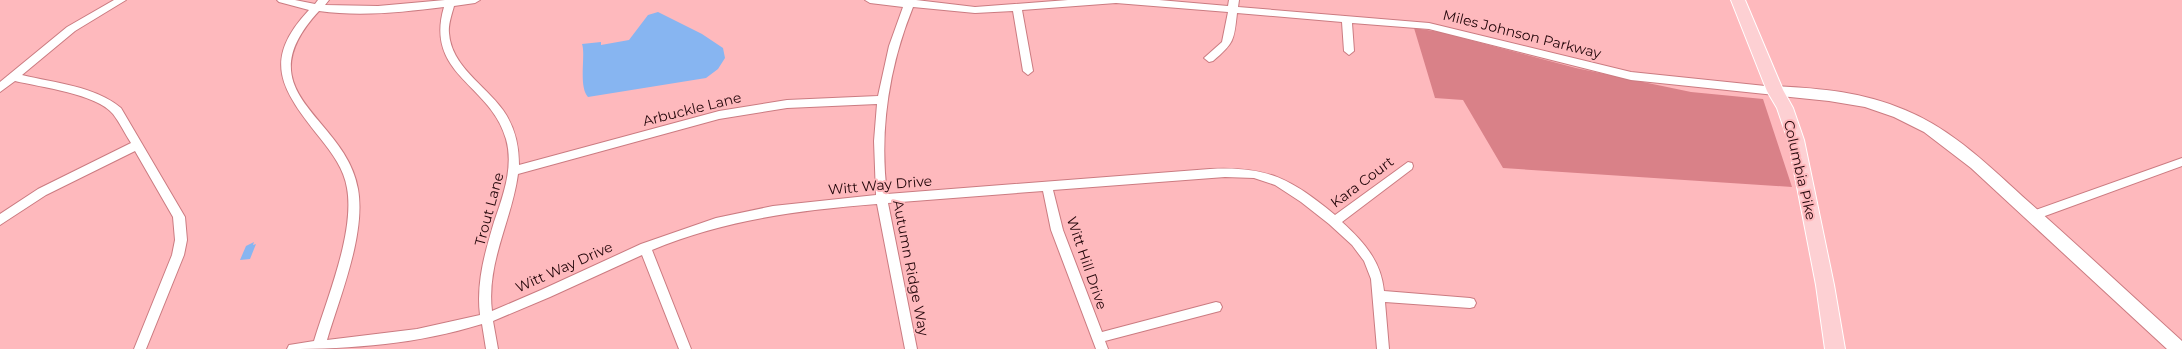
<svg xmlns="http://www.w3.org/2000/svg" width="2182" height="349" font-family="Montserrat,sans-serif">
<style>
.green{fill:#d98188}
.water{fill:#87b5f1}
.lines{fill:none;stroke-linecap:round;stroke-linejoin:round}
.minor-casing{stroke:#cb7b81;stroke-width:2}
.secondary-casing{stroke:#cb7b81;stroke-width:2}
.primary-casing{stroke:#fff;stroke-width:2}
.minor{fill:#fff;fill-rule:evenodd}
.secondary{fill:#fff;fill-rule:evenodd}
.primary{fill:#fdd0d3;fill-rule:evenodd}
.labels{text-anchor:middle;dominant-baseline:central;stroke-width:4;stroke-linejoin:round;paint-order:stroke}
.street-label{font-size:14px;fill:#220509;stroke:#feb9bd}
</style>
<rect width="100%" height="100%" fill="#feb9bd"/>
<path class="green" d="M1414,28l26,4 136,36 115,24 72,7 29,88 -289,-19 -40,-68 -28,-2z"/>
<path class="water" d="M658,12l44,22 21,14 2,10 -7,11 -12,9 -118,19c-10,-11 -2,-43 -6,-53l19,-2v3l28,-5 19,-25z
M254,242l-1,3 3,-1 -6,15 -10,1 6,-14z"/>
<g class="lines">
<defs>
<path id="minor" d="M114,0h12l-51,31 -53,44c33,8 73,11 99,33l64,109 2,23 -3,15 -38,94h-12l38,-94 3,-15 -2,-23 -38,-66 -89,44 -46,30v-11l38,-25 93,-46c-6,-9 -11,-20 -18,-29 -16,-20 -73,-27 -98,-33l-15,11v-10l67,-55z
M277,0h18l20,4 3,-4h11l-4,5 53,1 67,-6h35l-5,3 -21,3c-2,8 -6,18 -5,27 2,33 36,52 54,77 12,17 16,35 16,55l200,-54 68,-11 91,-4 11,-50 14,-39 -33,-4 -5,-3h51l59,7 93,-7h91l69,6 1,-6h10l-1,7 191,16 202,49 144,15 5,4 -5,4 -144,-15 -202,-51 -77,-6 2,28 -5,4 -5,-4 -2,-29 -105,-9c-3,28 -3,30 -24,48l-4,1 -5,-4 18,-16 6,-30 -112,-9 -94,7 11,61 -5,4 -5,-4 -10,-60 -38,2 -62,-6c-24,59 -34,124 -26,187l323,-25c58,-3 81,10 125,46l73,-53 4,1 1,3 -1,3 -70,53c22,20 39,39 42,69l86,7 4,1 2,4 -2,4 -4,1 -85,-6 4,47h-12l-6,-70 -7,-18 -12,-16 -23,-21 -28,-22 -26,-17 -21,-7 -29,-1 -172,13 10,40 39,102 114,-30 4,1 2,4 -2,4 -4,1 -111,29 3,8h-12l-45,-119 -8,-39 -155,12 29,146h-12l-28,-145c-77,6 -153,16 -225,46l39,99h-12l-37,-94 -92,42 -57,24 5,28h-12l-4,-25c-64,20 -129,25 -195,25l2,-4 25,-4c13,-43 41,-109 33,-153 -3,-19 -15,-35 -27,-50 -38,-48 -59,-77 -11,-128l-30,-8zM444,7c-20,68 47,77 62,132 8,28 -3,57 -12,83 -9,30 -18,61 -14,93l-63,14 -90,11c13,-44 39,-106 31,-151 -12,-73 -116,-95 -39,-178 42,6 84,1 125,-4zM877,104l-3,37 2,54 -103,11 -57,12 -75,26 -100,46 -49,21c-6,-48 20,-91 26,-137l201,-55 68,-11z
M2182,158v8l-148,54 -4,-2 -2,-3 2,-3z"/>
<path id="secondary" d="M1775,86c44,2 89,6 130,24 49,20 86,58 125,93 51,45 101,92 152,138v8h-15l-196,-181 -47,-36 -30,-15 -29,-10 -36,-6 -59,-6 -2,-4 2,-4z"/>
<path id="primary" d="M1731,0h14l38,90 10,18 11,32 30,145 11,64h-20l-9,-64 -28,-145 -11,-32 -10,-17z"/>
</defs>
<use href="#minor" class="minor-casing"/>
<use href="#secondary" class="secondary-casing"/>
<use href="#primary" class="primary-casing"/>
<use href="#minor" class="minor"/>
<use href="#secondary" class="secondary"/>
<use href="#primary" class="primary"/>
</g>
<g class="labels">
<g class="street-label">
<text transform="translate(1522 34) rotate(14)">Miles Johnson Parkway</text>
<text transform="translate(692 109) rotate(-14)">Arbuckle Lane</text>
<text transform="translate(1800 170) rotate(77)">Columbia Pike</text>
<text transform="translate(1362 182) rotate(-37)">Kara Court</text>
<text transform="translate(880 185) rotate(-5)">Witt Way Drive</text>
<text transform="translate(489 209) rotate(-75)">Trout Lane</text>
<text transform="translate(1087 263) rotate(71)">Witt Hill Drive</text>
<text transform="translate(564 267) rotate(-24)">Witt Way Drive</text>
<text transform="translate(911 268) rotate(79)">Autumn Ridge Way</text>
</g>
</g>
</svg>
